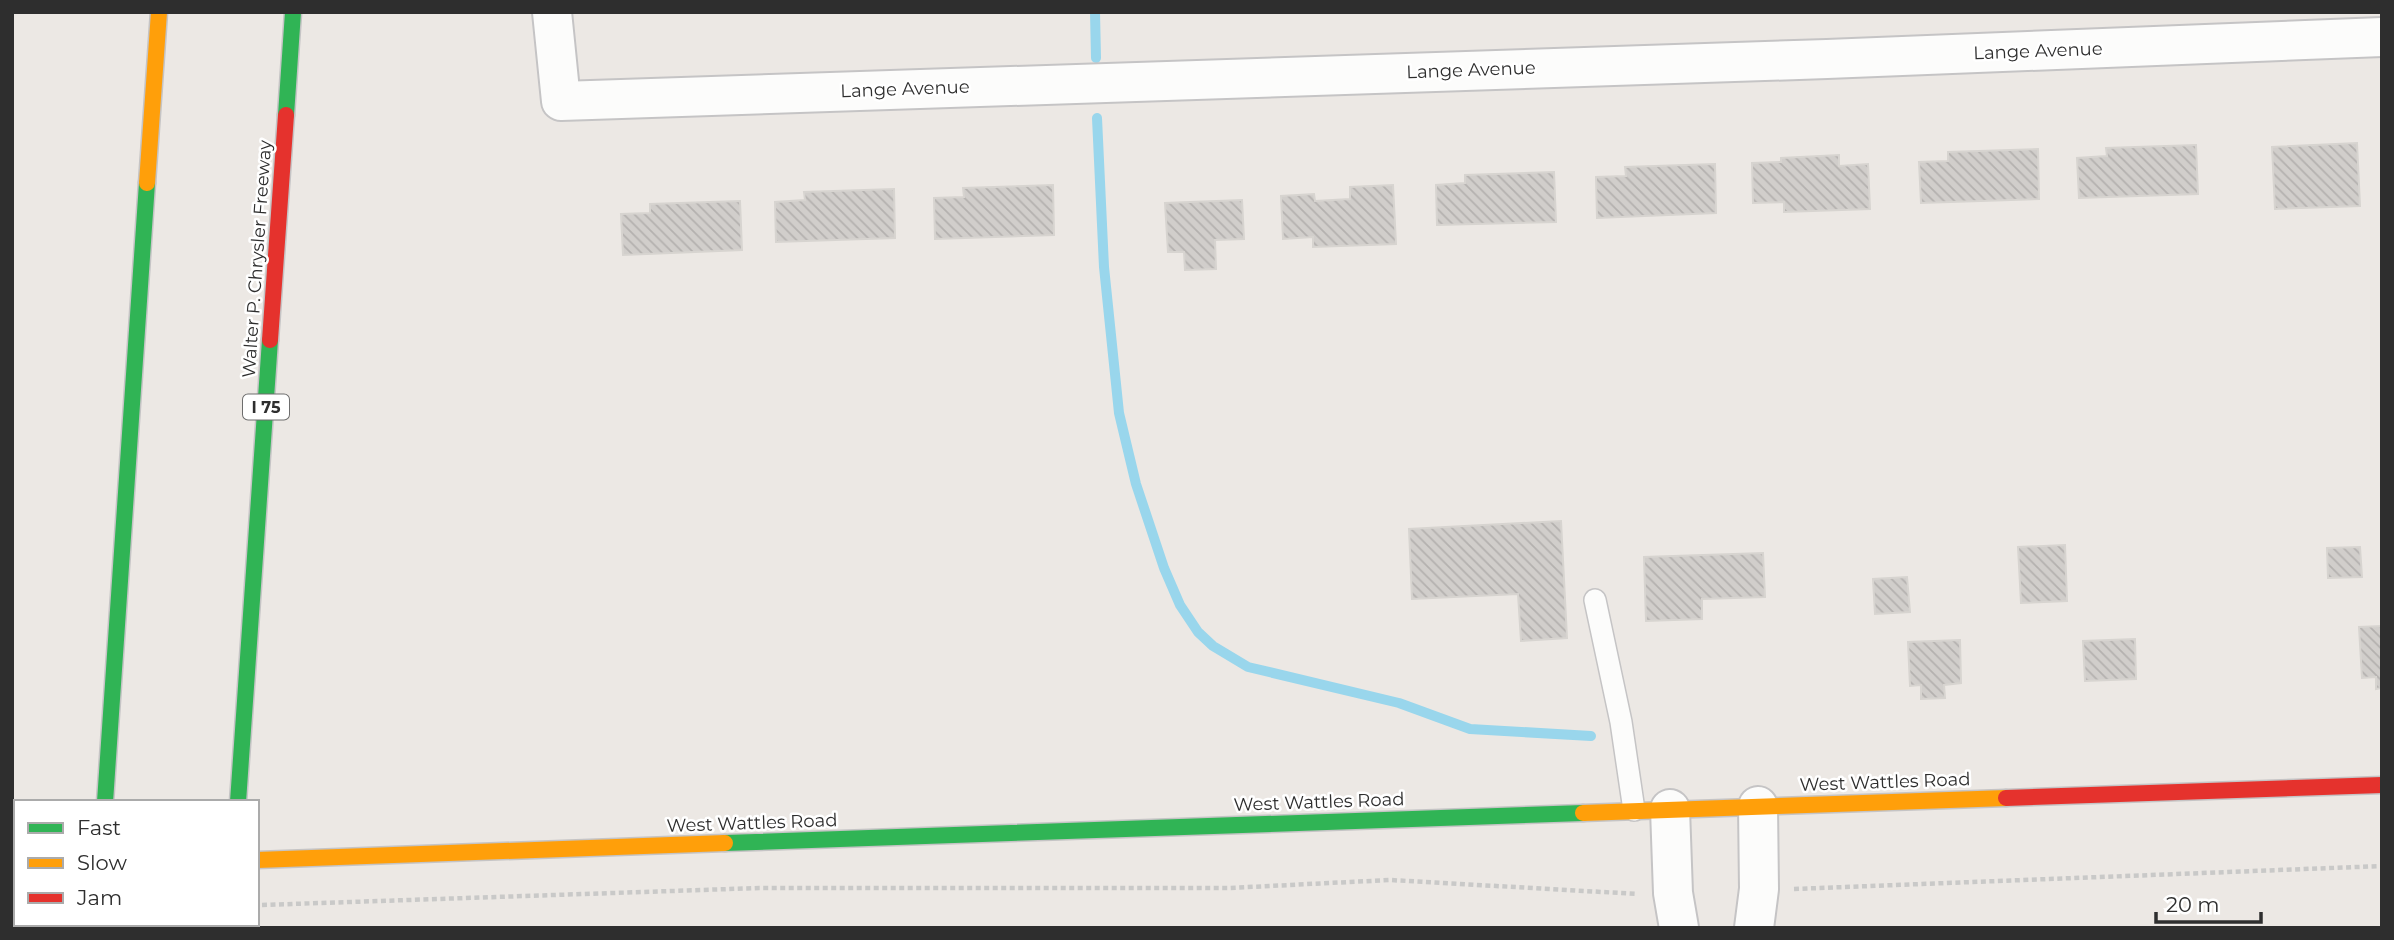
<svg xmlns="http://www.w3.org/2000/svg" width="2394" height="940" font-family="Montserrat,sans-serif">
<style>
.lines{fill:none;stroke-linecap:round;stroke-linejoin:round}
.stream{stroke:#99d6ec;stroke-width:10}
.building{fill:url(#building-back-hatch);stroke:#d7d4d0;stroke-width:2}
.lane-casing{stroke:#c5c4c5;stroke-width:24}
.street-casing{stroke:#c5c4c5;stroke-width:42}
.fast-casing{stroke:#c5c4c5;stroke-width:19}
.slow-casing{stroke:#c5c4c5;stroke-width:19}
.jam-casing{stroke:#c5c4c5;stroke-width:19}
.path{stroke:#c9c9c8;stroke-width:4.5;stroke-dasharray:5 3.5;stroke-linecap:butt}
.lane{stroke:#fcfcfb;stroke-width:21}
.street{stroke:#fcfcfb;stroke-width:38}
.fast{stroke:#30b455;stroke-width:16}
.slow{stroke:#ff9f0a;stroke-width:16}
.jam{stroke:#e5322d;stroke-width:16}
.labels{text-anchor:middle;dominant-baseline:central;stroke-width:5;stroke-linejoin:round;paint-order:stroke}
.shield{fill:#fff;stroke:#6d6d6d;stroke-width:2}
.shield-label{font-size:16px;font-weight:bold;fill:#2e2e2e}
.street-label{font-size:18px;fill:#2e2e2e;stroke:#fff}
</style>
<defs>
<pattern id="building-back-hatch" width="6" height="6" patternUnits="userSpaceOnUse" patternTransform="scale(1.75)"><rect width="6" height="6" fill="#d1cecb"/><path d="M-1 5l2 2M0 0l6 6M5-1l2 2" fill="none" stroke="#b4b1af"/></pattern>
</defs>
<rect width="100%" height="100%" fill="#ece8e4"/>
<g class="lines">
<path class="stream" d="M1095,12l1,46
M1097,118l7,149 15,146 17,71 28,84 16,37 18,27 15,14 35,21 151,36 71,26 121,7"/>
</g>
<path class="building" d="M2357,143l3,63 -85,3 -3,-62z
M2196,145l2,49 -119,4 -2,-40 30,-2 -1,-8z
M2038,149l1,50 -118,4 -2,-41 29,-1v-9z
M1839,155v11l29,-2 2,45 -86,3v-10l-31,1 -1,-40 29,-1v-4z
M1715,164l1,49 -119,5 -1,-41 30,-1 -1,-9z
M1554,172l2,50 -119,3 -1,-40 29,-2v-8z
M1053,185l1,50 -119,4 -1,-41 30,-1 -1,-9z
M1393,185l3,59 -83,3v-10l-30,2 -2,-43 33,-2 1,7 35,-2v-12z
M894,189l1,49 -119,4 -1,-40 30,-2 -1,-8z
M1242,200l2,39 -29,1 1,29 -31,1 -1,-18h-16l-3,-49z
M740,201l2,49 -119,5 -2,-41 29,-1v-9z
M1561,521l6,117 -46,3 -3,-47 -106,5 -3,-70z
M2065,545l2,56 -46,2 -3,-56z
M2360,547l2,30 -34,1 -1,-30z
M1763,553l2,44 -63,2v20l-56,2 -2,-64z
M1907,577l3,35 -35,2 -2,-35z
M2382,626v62l-6,1v-12l-14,1 -3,-51z
M2135,639l1,40 -51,2 -2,-40z
M1960,640l1,43 -17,2 1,13 -24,1v-14l-11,1 -2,-44z"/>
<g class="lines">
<defs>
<path id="lane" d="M1595,600l26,122 13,88"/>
<path id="street" d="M552,12l9,89 1266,-42 555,-22
M1670,809l3,84 6,35
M1754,928l5,-39 -1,-83"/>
<path id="fast" d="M286,115l7,-103
M105,802l42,-619
M238,802l32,-462
M725,843l858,-30"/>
<path id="slow" d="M147,183l12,-171
M1583,813l423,-15
M257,860l468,-17
M12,868h4
M230,924v4"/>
<path id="jam" d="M270,340l16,-225
M2006,798l376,-13
M97,924v4"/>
</defs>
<use href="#lane" class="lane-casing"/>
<use href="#street" class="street-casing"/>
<use href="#fast" class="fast-casing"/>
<use href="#slow" class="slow-casing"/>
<use href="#jam" class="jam-casing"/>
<path class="path" d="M1794,889l588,-23
M262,905l497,-17h470l161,-8 248,14
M12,912h4"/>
<use href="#lane" class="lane"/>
<use href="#street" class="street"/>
<use href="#fast" class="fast"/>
<use href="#slow" class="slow"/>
<use href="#jam" class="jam"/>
</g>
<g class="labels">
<rect class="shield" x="243" y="394.5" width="46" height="25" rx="5"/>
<g class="shield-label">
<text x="266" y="407">I 75</text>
</g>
<g class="street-label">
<text transform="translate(2038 51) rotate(-2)">Lange Avenue</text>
<text transform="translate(1471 70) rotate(-2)">Lange Avenue</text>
<text transform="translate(905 89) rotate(-2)">Lange Avenue</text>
<text transform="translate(257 259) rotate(-86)">Walter P. Chrysler Freeway</text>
<text transform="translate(1885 782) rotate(-2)">West Wattles Road</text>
<text transform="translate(1319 802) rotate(-2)">West Wattles Road</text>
<text transform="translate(752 823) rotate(-2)">West Wattles Road</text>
</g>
</g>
<rect width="2394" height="940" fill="none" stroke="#2e2e2e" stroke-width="28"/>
<rect x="14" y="800" width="245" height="126" fill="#ffffff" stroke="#ababab" stroke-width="2"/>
<rect x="28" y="823" width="35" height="10" fill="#30b455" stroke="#ababab" stroke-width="2"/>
<text x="77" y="835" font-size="21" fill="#2e2e2e">Fast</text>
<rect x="28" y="858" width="35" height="10" fill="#ff9f0a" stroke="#ababab" stroke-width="2"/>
<text x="77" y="870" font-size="21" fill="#2e2e2e">Slow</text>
<rect x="28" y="893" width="35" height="10" fill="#e5322d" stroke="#ababab" stroke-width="2"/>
<text x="77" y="905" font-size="21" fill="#2e2e2e">Jam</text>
<path d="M2156 912v10h105v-10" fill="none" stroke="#2e2e2e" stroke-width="3.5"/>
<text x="2166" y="912" font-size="21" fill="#2e2e2e" stroke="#ffffff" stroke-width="5" paint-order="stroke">20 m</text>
</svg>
